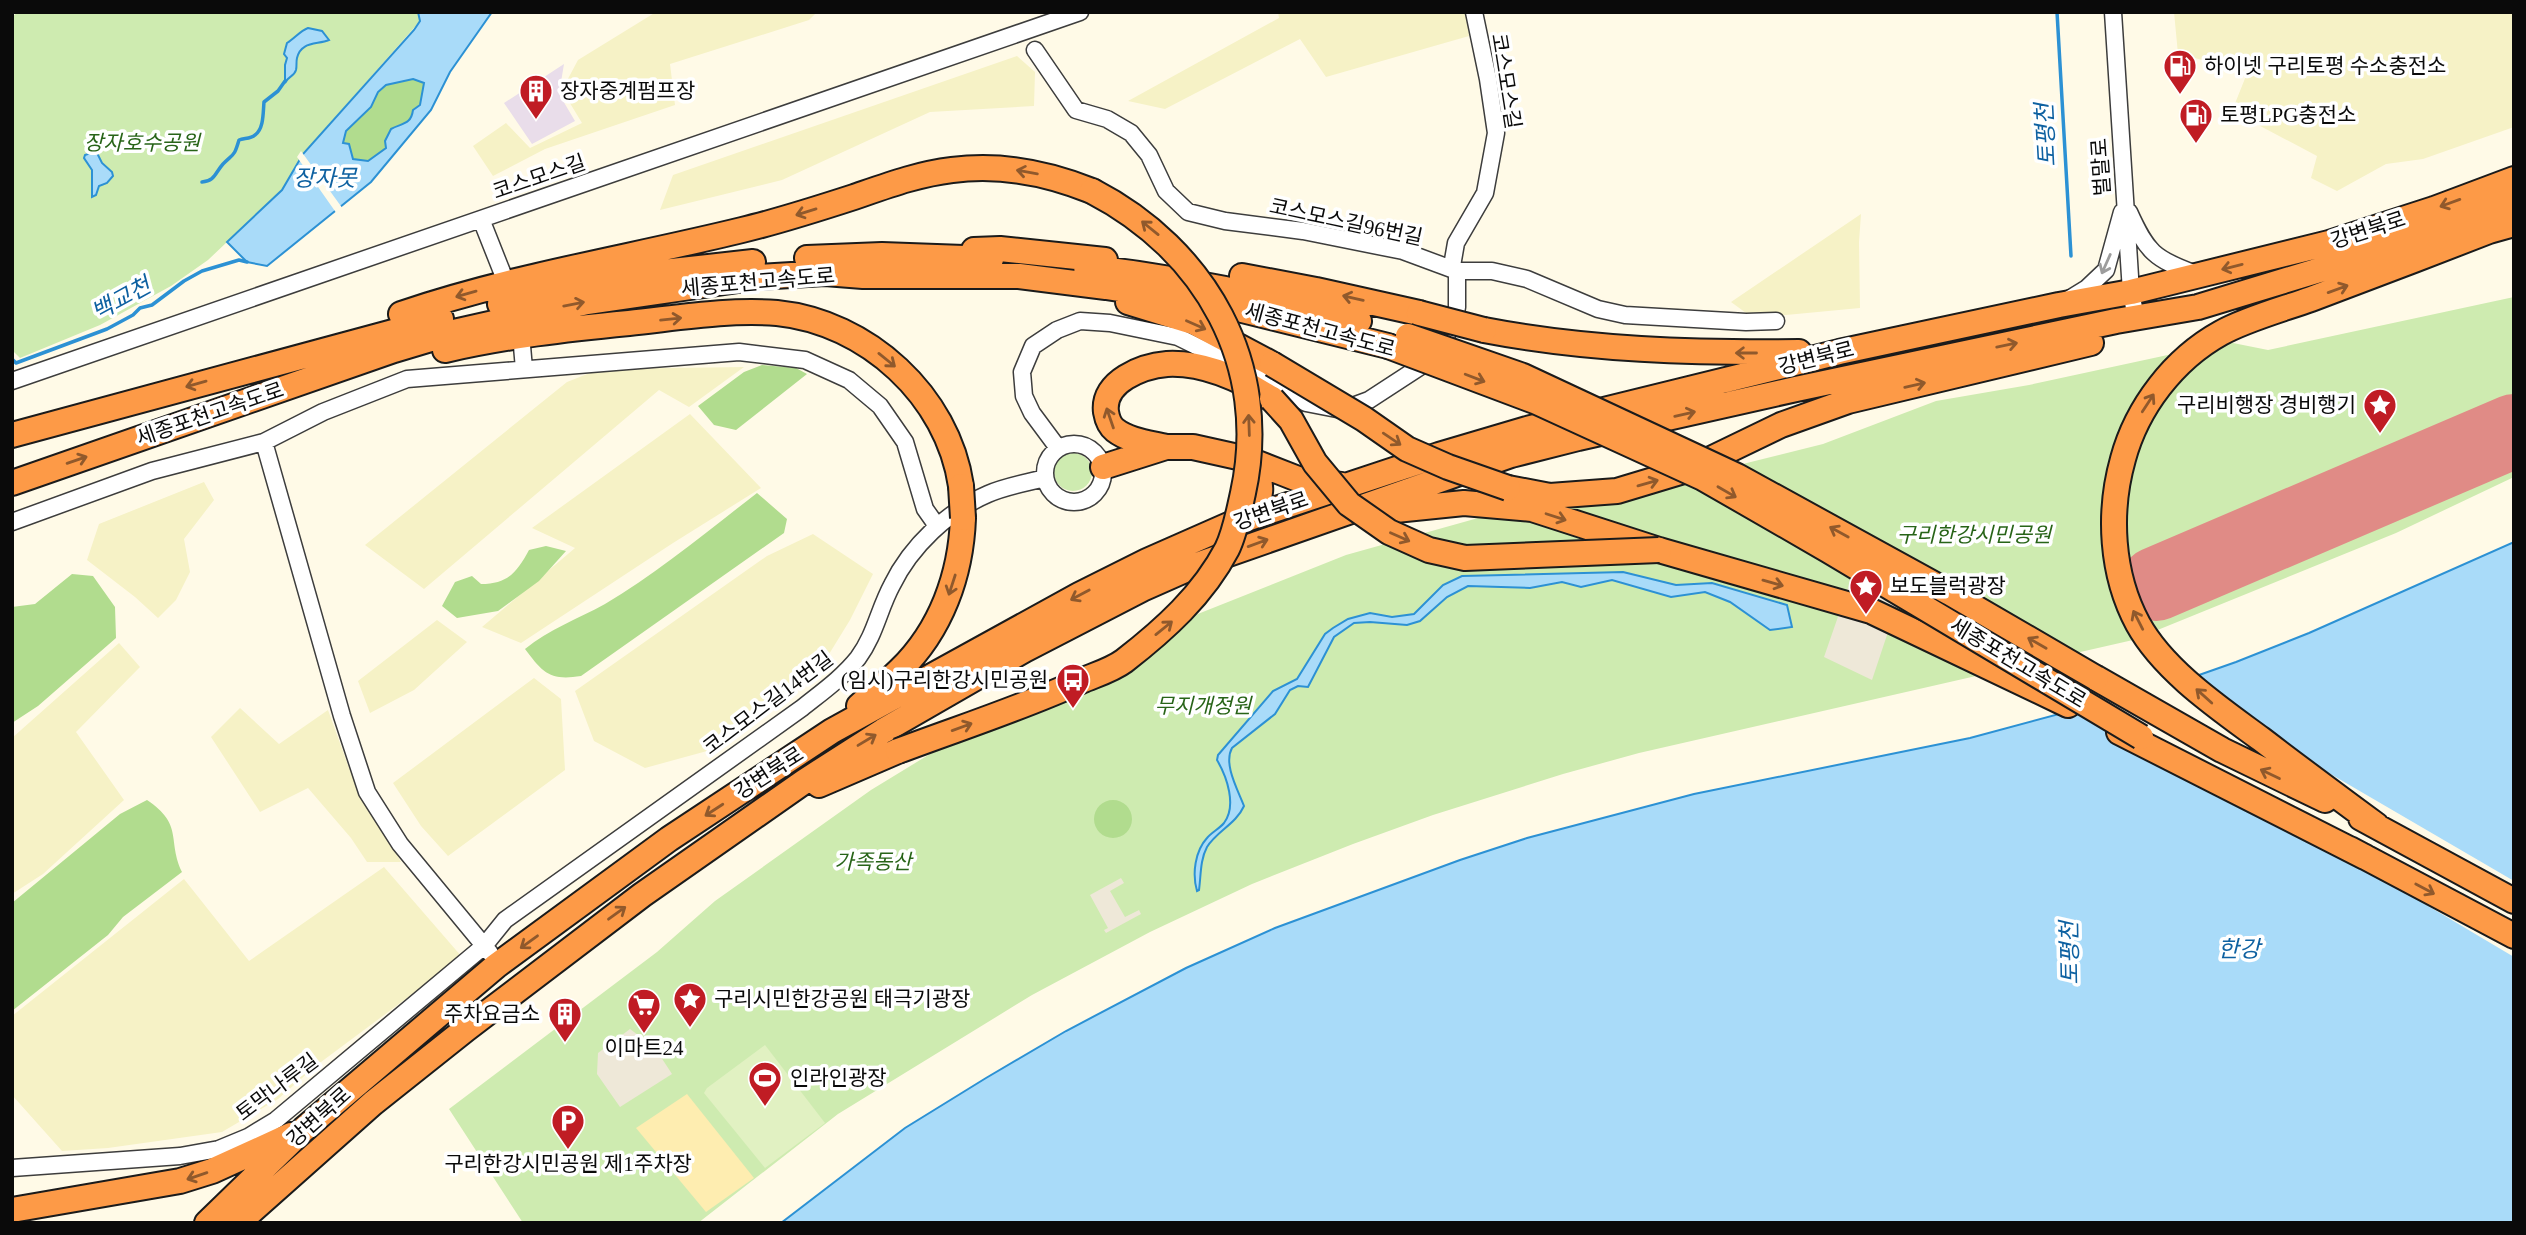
<svg xmlns="http://www.w3.org/2000/svg" width="2526" height="1235" font-family="'Times New Roman','Noto Sans KR',serif">
<style>
.industrial{fill:#e9ddea}
.farmland{fill:#f6f2c6}
.green{fill:#ceebb0}
.forest{fill:#b1dc8e}
.sand{fill:#feedb0}
.pitch{fill:#e1f1c2}
.plaza{fill:#eee8d8}
.water{fill:#a9dbf9;stroke:#2c91d4;stroke-width:2;fill-rule:evenodd}
.pier{fill:#fffae7}
.lines{fill:none;stroke-linecap:round;stroke-linejoin:round}
.stream{stroke:#2c91d4;stroke-width:3.5}
.runway{stroke:#e08b86;stroke-width:74}
.minor-casing{stroke:#3d3d3d;stroke-width:19}
.highway-casing{stroke:#1b1b1b;stroke-width:28}
.minor{stroke:#fff;stroke-width:16}
.highway{stroke:#fd9a47;stroke-width:24}
.highway-bridge-casing{stroke:#1b1b1b;stroke-width:28;stroke-linecap:butt}
.highway-bridge{stroke:#fd9a47;stroke-width:24}
.oneway{stroke:#90592c}
.oneway2{stroke:#9d9d9d}
.labels{text-anchor:middle;dominant-baseline:central;stroke-width:7;stroke-linejoin:round;paint-order:stroke}
.poi-label{font-size:21px;fill:#0a0a0a;stroke:#fff;text-anchor:start}
.street-label{font-size:21px;fill:#0a0a0a;stroke:#fff}
.park-label{font-size:21px;font-style:italic;fill:#286418;stroke:#fff}
.water-label{font-size:23px;font-style:italic;fill:#0e61a1;stroke:#fff}
</style>
<rect width="100%" height="100%" fill="#fffae7"/>
<path class="industrial" d="M564,64l-5,30 16,27 -43,23 -28,-41z"/>
<path class="farmland" d="M656,12h161l-8,8 -139,44 5,41 -130,44 -52,27 -20,-30 33,-23 24,25 52,-25 -20,-33 16,-30z
M1278,12h189l2,24 -143,41 -26,-38 -135,70 -37,-8 151,-83z
M2174,12h340v115l-91,32 -37,5 -49,27 -26,-13 6,-22 -85,-45 16,-40 -70,-17z
M1017,56l18,16 -1,34 -104,6 -148,68 -122,30 13,-35z
M1861,214l-2,28 1,66 -107,10 -22,-16z
M744,367l-55,40 -30,-17 -235,199 -59,-44 202,-163 33,-13z
M690,414l71,74 -88,55 -152,100 -39,-16 93,-79 -43,-20z
M204,482l10,18 -30,39 6,33 -14,28 -18,18 -23,-21 -48,-37 12,-36z
M813,534l60,40 -23,46 -24,39 -119,92 -62,17 -51,-27 -19,-50 192,-135z
M437,620l30,22 -53,48 -44,23 -12,-32z
M119,643l21,24 -64,65 48,68 -81,74 -31,20v-156z
M534,678l27,21 4,71 -117,86 -27,-30 -28,-43z
M240,708l39,36 49,-34 21,58 52,94h-34l-16,-24 -43,-50 -48,24 -49,-75z
M384,867l78,90 -145,108 -39,34 -56,33 -114,16 -46,3 -50,-56v-79l172,-137 65,82z"/>
<path class="green" d="M18,12h400l2,9 -117,133 -21,36 -74,70 -37,26 -71,39 -80,33 -8,-8v-333z
M2514,297v180l-118,56 -263,107 -494,113 -76,21 -130,41 -80,29 -101,40 -102,48 -118,63 -194,119 -140,109h-175l-74,-114 208,-157 58,-51 156,-111 136,-83 153,-78 186,-74 200,-56 80,-6 197,-49 113,-43 93,-16 199,-43 40,8z
M1054 472a19 19 0 1 1 38 0a19 19 0 1 1-38 0Z"/>
<path class="forest" d="M413,79l11,4 -4,22 -13,19 -12,3 -9,21 -18,13 -15,-2 -10,-16 3,-12 25,-24 7,-15 8,-7z
M762,365l34,3 11,6 -71,56 -22,-5 -16,-19 46,-34z
M757,493l30,26 -3,14 -203,143c-31,5 -38,-3 -56,-27 24,-20 53,-30 80,-45 51,-30 104,-74 152,-111z
M546,546l20,5 -27,30 -41,30 -41,7 -15,-12 13,-24 17,-6 9,8c27,0 36,-12 48,-34z
M72,574l21,2 22,31 1,31 -78,68 -26,17v-116l23,-3z
M147,800c37,25 20,40 35,72l-59,45 -15,18 -96,76v-108l108,-89z
M1094 819a19 19 0 1 1 38 0a19 19 0 1 1-38 0Z"/>
<path class="sand" d="M687,1094l67,84 -48,34 -70,-84z"/>
<path class="pitch" d="M765,1045l60,78 -60,45 -61,-75 3,-5z"/>
<path class="plaza" d="M1858,559l49,16 -35,105 -48,-23z
M1121,878l3,5 -14,8 15,26 14,-7 2,4 -35,19 -2,-3 4,-2 -18,-33z
M630,1029l25,19 17,26 -52,33 -23,-33 1,-21z"/>
<path class="water" d="M418,12h74l-42,60 -19,38 -60,72 -104,84 -20,-4 -20,-20 55,-52 21,-36 111,-124 6,-9zM413,79l11,4 -4,22 -7,5c-2,15 -11,13 -22,19l-6,12 1,7 -18,13 -15,-2 -4,-15 -6,-1 3,-12 25,-24 7,-15 8,-7z
M308,28l14,3 7,9c-12,5 -28,1 -32,18 -1,4 0,8 -1,12 -2,7 -8,6 -11,13v-18l2,-7 -3,-4 3,-11c8,-5 13,-12 21,-15z
M96,151l6,12 10,9 1,4 -6,7 -8,3 -3,9 -4,2v-27l-8,-12 1,-3z
M2514,542v681h-1733l124,-95 81,-50 80,-47 120,-63 89,-40 185,-68 67,-22 167,-44 276,-56 212,-57 54,-19 73,-29z
M1623,572l53,13 36,-2 75,22 5,22 -22,3 -40,-28 -25,-10 -34,5 -59,-17 -31,7 -19,-5 -32,6 -62,-2 -21,11 -27,24 -13,4 -37,-3 -16,1 -20,14 -26,50 -10,-1 -8,4 -15,24 -43,34c-9,16 6,42 12,58 -8,18 -27,25 -37,41 -7,13 -6,29 -8,43l-2,1c-5,-17 -2,-40 10,-53 5,-6 12,-9 17,-15 13,-17 3,-46 -7,-63l1,-5 55,-64 24,-12 28,-45 8,-6 15,-9 22,-6 22,4 22,-3 29,-29 19,-9z"/>
<path class="pier" d="M301,151l42,58 -6,5 -40,-57z
M2181,677l117,78 216,126v76l-380,-226 -55,-26z"/>
<g class="lines">
<path class="stream" d="M2057,12l14,244
M202,182c13,-1 13,-9 21,-18 11,-11 11,-7 16,-24 5,-2 12,-1 16,-5 9,-6 8,-23 9,-33l14,-11 7,-10
M12,359l4,4 91,-34 26,-14 7,-7 12,-3 32,-24 18,-10 37,-11 8,2"/>
<path class="runway" d="M2156,584l358,-153"/>
<defs>
<path id="minor" d="M2113,12l18,280 5,26
M1035,50l41,60 31,9 24,14 18,22 17,36 22,21 37,9 78,10 100,20 54,20h35l35,8 71,30 27,6 121,7 30,-1
M2129,212c18,40 25,47 67,62
M481,219l21,53
M2069,299l18,-11 19,-18 16,-58
M522,346l2,23
M12,381l1068,-369
M264,442l78,274 25,76 33,52 90,109
M1045 473a29 29 0 1 1 58 0a29 29 0 1 1-58 0Z
M1058,448l-26,-35 -8,-17 -2,-24 11,-26 24,-16 23,-9 30,2 68,14 98,48 30,18 36,7 27,-10 66,-43 20,-38 2,-12v-36l-5,-5 4,-23 29,-50 11,-60 -8,-54 -14,-67
M12,522l140,-51 112,-29 59,-30 84,-33 332,-27 66,8 44,20 31,26 25,36 20,67 12,17
M12,1168l168,-12 39,-7 29,-12 28,-17 208,-174 21,-26 297,-212c20,-16 40,-30 56,-50 17,-23 21,-49 34,-73 19,-39 56,-74 96,-91 18,-8 38,-11 57,-16"/>
<path id="highway" d="M974,250l26,-1 105,11
M807,258l75,-3 109,4
M1086,267c94,11 183,29 273,54
M1242,276l74,14 103,23
M1128,302l65,20 79,42
M500,304l65,-18 98,-14 90,-10
M401,314c112,-38 227,-56 341,-84 38,-9 75,-21 112,-33 32,-11 64,-23 98,-27 47,-6 96,3 140,21
M1484,330c104,20 209,23 315,22
M445,350c60,-14 122,-21 184,-27 48,-5 99,-14 148,-10 90,9 171,83 184,173
M12,435l429,-116
M1166,447c-16,-4 -37,-6 -51,-17 -5,-4 -8,-12 -9,-18 -4,-31 37,-46 61,-48 38,-2 75,16 105,35
M1103,467l63,-20h27l54,12 51,20 44,6
M12,483l382,-133 60,-18 133,-30 172,-25 66,-4 38,3h156l87,11 116,18 166,41
M1508,488l42,8 67,-5 73,-22 91,-44 67,-24 243,-58
M1376,512l88,-9 68,6 127,41 212,61 197,94
M1236,521c28,-19 32,-35 11,-62
M2096,678l126,72 103,50
M859,706c13,-12 28,-23 41,-36 41,-40 61,-95 63,-152
M2119,732l246,125
M819,785l79,-34
M2361,818l153,83
M2376,825c-38,-28 -77,-57 -115,-86 -42,-31 -97,-68 -123,-115 -27,-50 -30,-112 -15,-165 14,-52 51,-100 98,-126 25,-14 62,-24 90,-34 59,-22 119,-45 178,-68l25,-7
M2350,849l164,87
M12,1210l168,-29 32,-10 79,-36
M207,1223l97,-94 192,-163 173,-127 163,-108 247,-136 68,-34 84,-37 208,-69 88,-26 312,-77 220,-47 72,-13 198,-49 105,-34 80,-30
M238,1223l135,-120 93,-74 176,-134 163,-114 78,-50 141,-81 118,-61 52,-23 317,-111 67,-17 218,-49 320,-68 82,-14 148,-45 168,-58"/>
</defs>
<use href="#minor" class="minor-casing"/>
<use href="#highway" class="highway-casing"/>
<use href="#minor" class="minor"/>
<use href="#highway" class="highway"/>
<defs>
<path id="highway-bridge" d="M1419,313l65,17
M1408,336l115,40 214,100 213,117 146,85
M1388,346l149,56 166,76 125,72 313,187
M1272,364l92,55 43,30 41,18 60,21
M1272,399l19,21 24,43 34,41 40,28 40,18 36,8 194,-8
M961,486l2,32
M898,751c61,-23 124,-43 183,-70 14,-6 31,-11 43,-20 40,-31 79,-66 103,-112 8,-16 12,-38 16,-56 28,-128 -37,-243 -151,-302"/>
</defs>
<use href="#highway-bridge" class="highway-bridge-casing"/>
<use href="#highway-bridge" class="highway-bridge"/>
</g>
<defs><path id="oneway-shaft" d="M-6 0H5M1.5-3L5.5 0L1.5 3" fill="none" stroke-width="1.6" stroke-linecap="round" stroke-linejoin="round" transform="scale(1.75)"/></defs>
<g class="oneway">
<use href="#oneway-shaft" transform="translate(1027 172) rotate(-170)"/>
<use href="#oneway-shaft" transform="translate(2450 203) rotate(160)"/>
<use href="#oneway-shaft" transform="translate(806 212) rotate(163)"/>
<use href="#oneway-shaft" transform="translate(1150 228) rotate(-141)"/>
<use href="#oneway-shaft" transform="translate(2232 267) rotate(166)"/>
<use href="#oneway-shaft" transform="translate(2338 289) rotate(-20)"/>
<use href="#oneway-shaft" transform="translate(466 294) rotate(164)"/>
<use href="#oneway-shaft" transform="translate(1353 298) rotate(-167)"/>
<use href="#oneway-shaft" transform="translate(574 304) rotate(-11)"/>
<use href="#oneway-shaft" transform="translate(671 319) rotate(-6)"/>
<use href="#oneway-shaft" transform="translate(1196 325) rotate(24)"/>
<use href="#oneway-shaft" transform="translate(2007 345) rotate(-12)"/>
<use href="#oneway-shaft" transform="translate(1746 353) rotate(180)"/>
<use href="#oneway-shaft" transform="translate(887 360) rotate(39)"/>
<use href="#oneway-shaft" transform="translate(1475 378) rotate(21)"/>
<use href="#oneway-shaft" transform="translate(196 384) rotate(164)"/>
<use href="#oneway-shaft" transform="translate(1915 385) rotate(-13)"/>
<use href="#oneway-shaft" transform="translate(2148 403) rotate(-57)"/>
<use href="#oneway-shaft" transform="translate(1685 414) rotate(-13)"/>
<use href="#oneway-shaft" transform="translate(1110 418) rotate(-109)"/>
<use href="#oneway-shaft" transform="translate(1249 425) rotate(-92)"/>
<use href="#oneway-shaft" transform="translate(1392 439) rotate(34)"/>
<use href="#oneway-shaft" transform="translate(77 460) rotate(-19)"/>
<use href="#oneway-shaft" transform="translate(1648 483) rotate(-16)"/>
<use href="#oneway-shaft" transform="translate(1727 492) rotate(30)"/>
<use href="#oneway-shaft" transform="translate(1556 517) rotate(18)"/>
<use href="#oneway-shaft" transform="translate(1839 532) rotate(-151)"/>
<use href="#oneway-shaft" transform="translate(1400 537) rotate(24)"/>
<use href="#oneway-shaft" transform="translate(1258 543) rotate(-20)"/>
<use href="#oneway-shaft" transform="translate(1773 583) rotate(16)"/>
<use href="#oneway-shaft" transform="translate(952 585) rotate(108)"/>
<use href="#oneway-shaft" transform="translate(1080 595) rotate(152)"/>
<use href="#oneway-shaft" transform="translate(2138 620) rotate(-117)"/>
<use href="#oneway-shaft" transform="translate(1164 628) rotate(-39)"/>
<use href="#oneway-shaft" transform="translate(2037 643) rotate(-150)"/>
<use href="#oneway-shaft" transform="translate(2204 696) rotate(-138)"/>
<use href="#oneway-shaft" transform="translate(962 727) rotate(-20)"/>
<use href="#oneway-shaft" transform="translate(867 740) rotate(-31)"/>
<use href="#oneway-shaft" transform="translate(2270 774) rotate(-154)"/>
<use href="#oneway-shaft" transform="translate(714 810) rotate(147)"/>
<use href="#oneway-shaft" transform="translate(2425 889) rotate(28)"/>
<use href="#oneway-shaft" transform="translate(617 913) rotate(-36)"/>
<use href="#oneway-shaft" transform="translate(529 942) rotate(144)"/>
<use href="#oneway-shaft" transform="translate(197 1176) rotate(161)"/>
</g>
<use class="oneway2" href="#oneway-shaft" transform="translate(2106 264) rotate(114)"/>
<defs>
<symbol id="fuel-pin" viewBox="-11 -11 22 30"><path d="M0 17L-7.5 6A9.5 9.5 0 1 1 7.5 6Z" fill="#c01c24" stroke="#fff"/><path d="M-5.5-6h7V0h2V4h1.3V-2.5L3-4.5l.8-.8L6-3V5H2.5V1h-1V6h-7ZM-4.2-4.7v3.2H.2V-4.7Z" fill="#fff"/></symbol>
<symbol id="building-pin" viewBox="-11 -11 22 30"><path d="M0 17L-7.5 6A9.5 9.5 0 1 1 7.5 6Z" fill="#c01c24" stroke="#fff"/><path d="M-4-6H4V6H1V3H-1V6H-4ZM-2.5-4.3h1.7v1.8h-1.7ZM.8-4.3h1.7v1.8H.8ZM-2.5-1h1.7V.8h-1.7ZM.8-1h1.7V.8H.8Z" fill="#fff"/></symbol>
<symbol id="sight-pin" viewBox="-11 -11 22 30"><path d="M0 17L-7.5 6A9.5 9.5 0 1 1 7.5 6Z" fill="#c01c24" stroke="#fff"/><path d="M0-6L1.8-2.2L6-1.7L2.9 1.2L3.7 5.4L0 3.3L-3.7 5.4L-2.9 1.2L-6-1.7L-1.8-2.2Z" fill="#fff"/></symbol>
<symbol id="bus-pin" viewBox="-11 -11 22 30"><path d="M0 17L-7.5 6A9.5 9.5 0 1 1 7.5 6Z" fill="#c01c24" stroke="#fff"/><path d="M-5-6H5V4H4V6H2V4H-2V6H-4V4H-5ZM-3.5-4V0h7V-4ZM-3.5 1.2v1.5H-2V1.2ZM2 1.2v1.5H3.5V1.2Z" fill="#fff"/></symbol>
<symbol id="supermarket-pin" viewBox="-11 -11 22 30"><path d="M0 17L-7.5 6A9.5 9.5 0 1 1 7.5 6Z" fill="#c01c24" stroke="#fff"/><path d="M-6-5.5h2.5l.6 2H6L4.5 2H-2.5L-4.4-4H-6ZM-1.5 3.2a1.3 1.3 0 1 0 .1 0ZM3 3.2a1.3 1.3 0 1 0 .1 0Z" fill="#fff"/></symbol>
<symbol id="stadium-pin" viewBox="-11 -11 22 30"><path d="M0 17L-7.5 6A9.5 9.5 0 1 1 7.5 6Z" fill="#c01c24" stroke="#fff"/><path d="M0-5a6.5 5 0 1 0 0 10a6.5 5 0 1 0 0-10ZM-3.5-1.8h7v3.6h-7Z" fill="#fff"/></symbol>
<symbol id="parking-pin" viewBox="-11 -11 22 30"><path d="M0 17L-7.5 6A9.5 9.5 0 1 1 7.5 6Z" fill="#c01c24" stroke="#fff"/><path d="M-3.5-5.5H1a3.5 3.5 0 0 1 0 7H-1V5.5H-3.5ZM-1-3.4V-.6H.8a1.4 1.4 0 0 0 0-2.8Z" fill="#fff"/></symbol>
</defs>
<g fill-rule="evenodd">
<use href="#fuel-pin" x="2161" y="47" width="38" height="52"/>
<use href="#building-pin" x="517" y="72" width="38" height="52"/>
<use href="#fuel-pin" x="2177" y="96" width="38" height="52"/>
<use href="#sight-pin" x="2361" y="386" width="38" height="52"/>
<use href="#sight-pin" x="1847" y="567" width="38" height="52"/>
<use href="#bus-pin" x="1054" y="661" width="38" height="52"/>
<use href="#sight-pin" x="671" y="980" width="38" height="52"/>
<use href="#supermarket-pin" x="625" y="986" width="38" height="52"/>
<use href="#building-pin" x="546" y="995" width="38" height="52"/>
<use href="#stadium-pin" x="746" y="1059" width="38" height="52"/>
<use href="#parking-pin" x="549" y="1102" width="38" height="52"/>
</g>
<g class="labels">
<g class="poi-label">
<text x="2204" y="66">하이넷 구리토평 수소충전소</text>
<text x="560" y="91">장자중계펌프장</text>
<text x="2220" y="115">토평LPG충전소</text>
<text x="2356" y="405" text-anchor="end">구리비행장 경비행기</text>
<text x="1890" y="586">보도블럭광장</text>
<text x="1048" y="680" text-anchor="end">(임시)구리한강시민공원</text>
<text x="714" y="999">구리시민한강공원 태극기광장</text>
<text x="540" y="1014" text-anchor="end">주차요금소</text>
<text x="644" y="1048" text-anchor="middle">이마트24</text>
<text x="790" y="1078">인라인광장</text>
<text x="568" y="1164" text-anchor="middle">구리한강시민공원 제1주차장</text>
</g>
<g class="street-label">
<text transform="translate(1506 81) rotate(81)">코스모스길</text>
<text transform="translate(2101 167) rotate(-94)">벌말로</text>
<text transform="translate(539 177) rotate(-19)">코스모스길</text>
<text transform="translate(1346 222) rotate(12)">코스모스길96번길</text>
<text transform="translate(2368 230) rotate(-18)">강변북로</text>
<text transform="translate(758 282) rotate(-5)">세종포천고속도로</text>
<text transform="translate(1320 330) rotate(15)">세종포천고속도로</text>
<text transform="translate(1816 358) rotate(-14)">강변북로</text>
<text transform="translate(210 414) rotate(-19)">세종포천고속도로</text>
<text transform="translate(1271 511) rotate(-19)">강변북로</text>
<text transform="translate(2018 663) rotate(31)">세종포천고속도로</text>
<text transform="translate(768 703) rotate(-37)">코스모스길14번길</text>
<text transform="translate(769 773) rotate(-33)">강변북로</text>
<text transform="translate(277 1087) rotate(-37)">토막나루길</text>
<text transform="translate(319 1117) rotate(-42)">강변북로</text>
</g>
<g class="park-label">
<text x="142" y="143">장자호수공원</text>
<text x="1974" y="535">구리한강시민공원</text>
<text x="1203" y="706">무지개정원</text>
<text x="873" y="862">가족동산</text>
</g>
<g class="water-label">
<text transform="translate(2046 135) rotate(-93)">토평천</text>
<text x="325" y="178">장자못</text>
<text transform="translate(121 299) rotate(-29)">백교천</text>
<text x="2239" y="949">한강</text>
<text transform="translate(2070 953) rotate(-91)">토평천</text>
</g>
</g>
<rect width="2526" height="1235" fill="none" stroke="#0a0a0a" stroke-width="28"/>
</svg>
